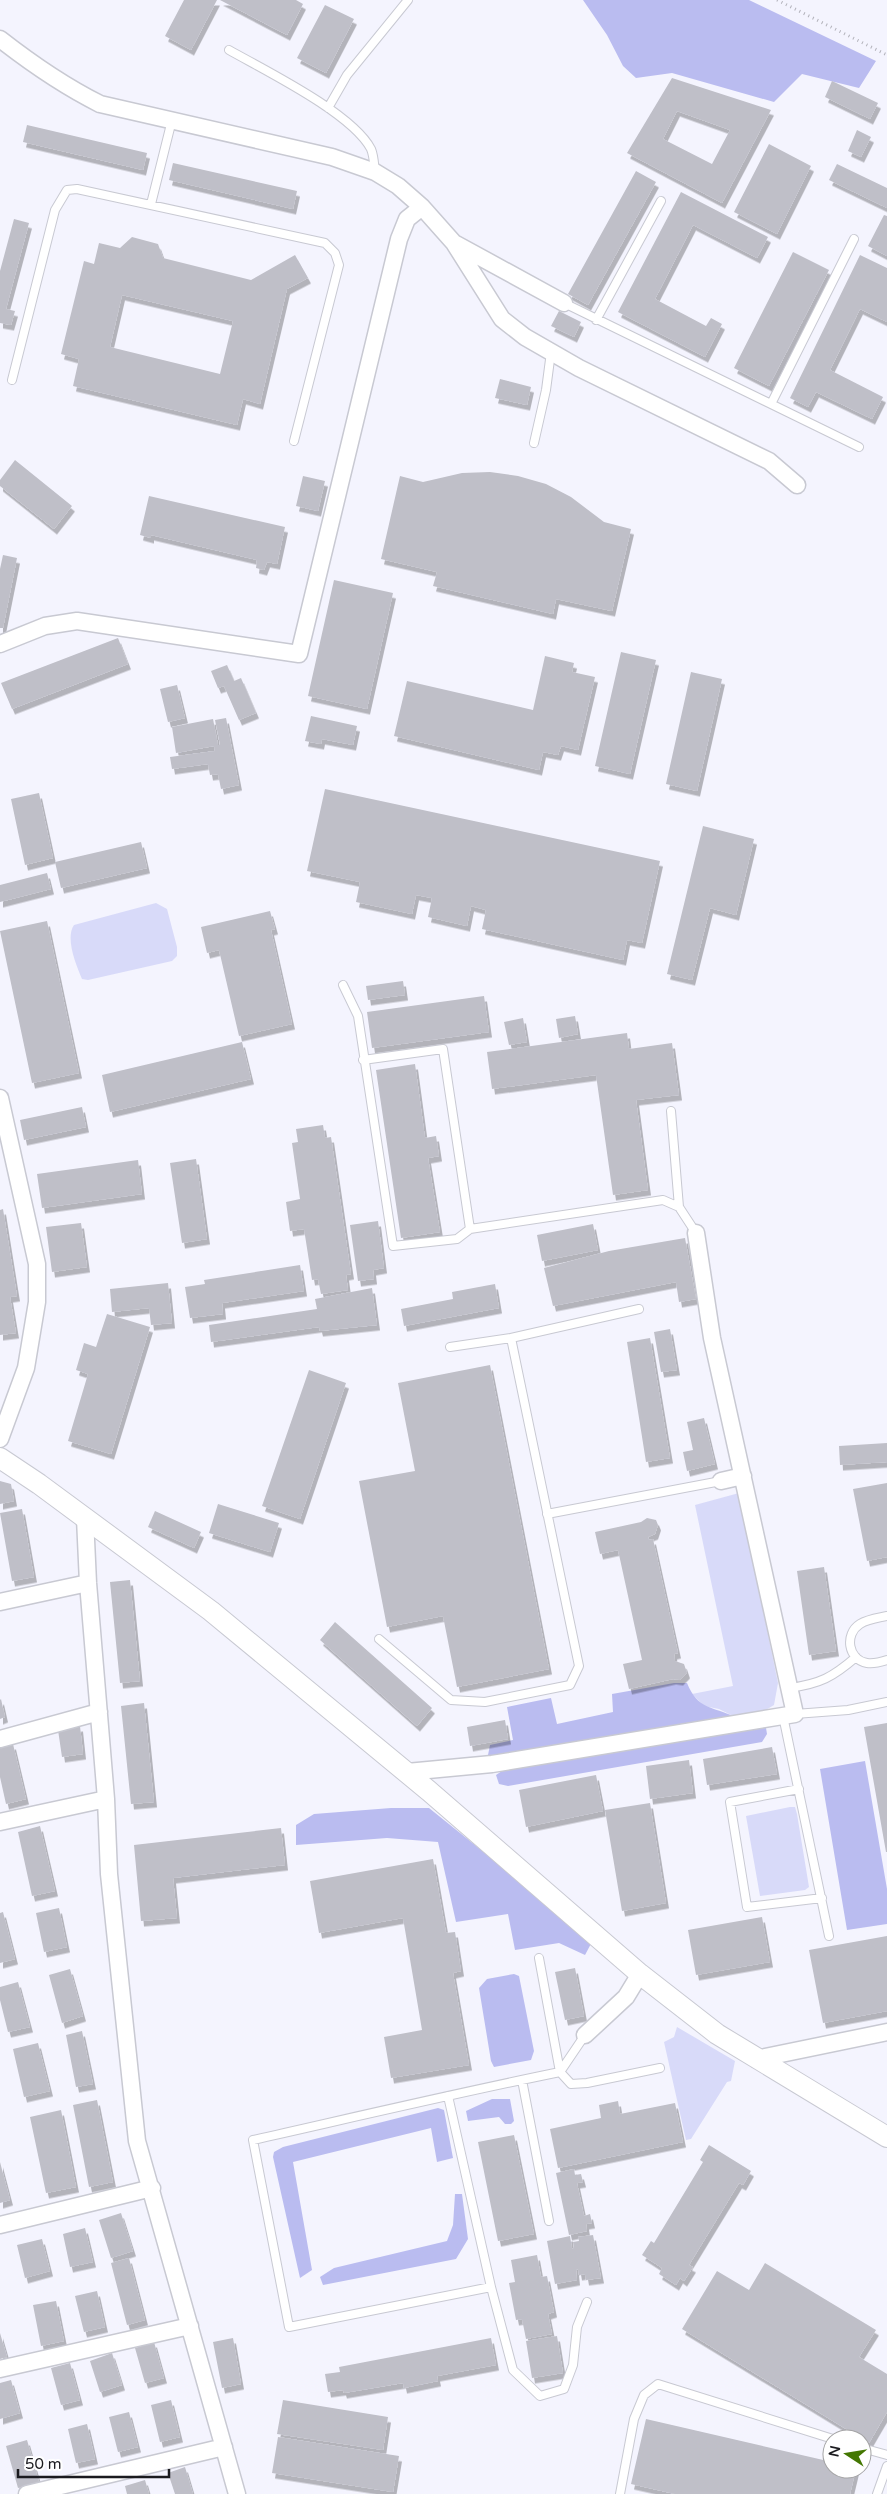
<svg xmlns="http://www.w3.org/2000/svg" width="887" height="2494" font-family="'Varela Round',sans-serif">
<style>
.green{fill:#d8daf9}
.forest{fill:#babcf0}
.building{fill:#bfbfc8;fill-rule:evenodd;filter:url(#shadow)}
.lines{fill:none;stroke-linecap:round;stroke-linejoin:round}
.service-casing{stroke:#c8c9d2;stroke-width:10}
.minor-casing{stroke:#c8c9d2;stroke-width:19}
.tertiary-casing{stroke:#c8c9d2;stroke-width:22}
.path{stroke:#b2b2ba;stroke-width:3;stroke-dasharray:1 4;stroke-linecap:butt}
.service{stroke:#fff;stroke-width:8}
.minor{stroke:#fff;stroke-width:16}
.tertiary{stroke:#fff;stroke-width:20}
</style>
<defs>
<filter id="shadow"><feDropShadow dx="3" dy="5.5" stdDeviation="0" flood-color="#0004"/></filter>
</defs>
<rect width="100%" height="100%" fill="#f4f4fe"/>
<path class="green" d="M156,903l11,6 10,38v9l-5,5 -84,19 -6,-1c-6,-14 -17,-41 -8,-54z
M739,1493l39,190 -4,22 -10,6 -29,6 -16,-8 -15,-3 -12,-12 41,-8 -38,-181z
M790,1807h5l2,7 12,73 -4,3 -45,6 -14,-80z
M677,2027l58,34 -4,20 -4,1 -36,57 -5,1 -22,-98 10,-5z"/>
<path class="forest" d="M583,0h166l127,61 -17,27 -57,-14 -28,28 -102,-29 -36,5 -13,-12 -16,-31z
M674,1683h13c11,27 25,23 48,34l-243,40 -4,-2 2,-10 23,-5 -6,-33 44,-9 6,26 56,-12 -1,-18z
M758,1726l8,2 1,6 -5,8 -254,44 -9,-2 -3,-9 9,-6z
M865,1761l22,128v35l-40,6 -27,-161z
M391,1808h38l164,132 -8,15 -26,-12 -44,7 -7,-36 -52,8 -18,-80 -51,-4 -91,7v-20l18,-11z
M514,1974l5,2 15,75 -3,9 -37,7 -3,-6 -12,-73 8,-9z
M492,2099h18l4,22 -3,3h-6l-6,-7 -31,4 -2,-10z
M438,2108l6,2 9,48 -16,4 -6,-34 -138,34 19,108 -12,8 -27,-121 1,-5 9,-5z
M455,2194h7l6,45 -12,20 -133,26 -3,-8 14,-9 113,-27 6,-16z"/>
<path class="building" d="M184,0h33l-26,50 -26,-14z
M220,0h76l7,4 -16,31z
M325,5l29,14 -28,54 -29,-15z
M672,78l99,32 -49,93 -95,-50zM677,111l53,19 -18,34 -49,-25z
M832,81l46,22 -8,16 -45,-22z
M27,125l120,28 -4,17 -120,-28z
M857,130l14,7 -10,20 -13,-6z
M769,144l42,22 -34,68 -43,-22z
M173,163l124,28 -4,18 -124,-29z
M837,164l50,24v20l-58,-28z
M636,171l20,11 -68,123 -20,-11z
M681,192l87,45 -11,21 -64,-33 -38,74 51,27 5,-8 11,6 -17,33 -87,-45z
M884,215l3,1v40l-19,-10z
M14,219l15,4 -23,86 9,2 -4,14 -11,-2v-52z
M132,237l26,7 5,14 88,22 44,-25 13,23 -21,11 -27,115 -17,-5 -6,26 -164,-39 6,-27 -18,-5 23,-93 10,3 5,-21 21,5zM122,295l111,26 -13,53 -110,-27z
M793,252l36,18 -60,116 -35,-18z
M860,255l27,13v54l-27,-13 -30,61 53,27 -11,22 -56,-27 -8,15 -18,-9z
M559,311l22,11 -7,15 -23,-11z
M500,379l31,8 -4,18 -32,-7z
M15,460l57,46 -18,23 -54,-43v-6z
M490,472l28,4 28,8 25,13 33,25 27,7 -19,82 -56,-12 -3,15 -120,-28 4,-14 -56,-13 19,-83 23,6 39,-9z
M303,476l22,5 -7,30 -22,-5z
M149,496l136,31 -8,37 -10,-2 -3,8 -8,-2 1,-8 -106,-25v3l-11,-3z
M3,555l14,3 -14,70h-3v-59z
M334,580l59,13 -26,116 -59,-13z
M118,638l10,26 -116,45 -11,-26z
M621,652l35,8 -26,114 -35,-8z
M545,656l29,7 -2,9 23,5 -17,73 -17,-4 -3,9 -15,-3 -4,18 -145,-34 13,-55 126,29z
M227,665l7,16 7,-3 15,35 -17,7 -15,-34 -6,2 -7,-17z
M691,672l31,7 -25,112 -31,-7z
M177,685l8,33 -17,4 -8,-33z
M311,716l46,10 -4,19 -31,-6 -1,5 -16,-3z
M226,718l13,67 -18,4 -3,-15 -8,1 -2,-11 -36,5 -2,-12 45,-6 -1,-5 -38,7 -4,-26 41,-8 5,26h2l-5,-25z
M325,789l335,72 -18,82 -15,-3 -4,20 -141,-31 4,-19 -15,-4 -4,20 -39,-9 4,-19 -16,-3 -4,19 -56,-12 4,-20 -53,-11z
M39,793l14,65 -28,7 -14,-66z
M703,826l51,13 -18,76 -26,-7 -18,72 -25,-6z
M141,842l6,26 -86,20 -6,-26z
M47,873l4,16 -51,13v-17z
M270,911l5,18 -4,1 21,94 -53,12 -20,-86 -12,3 -6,-26z
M47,921l32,152 -47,10 -32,-152z
M403,981l2,14 -37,5 -2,-14z
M484,996l5,36 -117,16 -5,-36z
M575,1016l3,18 -19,4 -3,-19z
M523,1018l4,24 -18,3 -5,-23z
M627,1033l2,16 43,-6 7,52 -43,5 12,90 -35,5 -17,-120 -104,14 -5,-37z
M242,1042l9,37 -141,33 -8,-37z
M415,1064l10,74 11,-2 3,20 -11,2 12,74 -39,6 -25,-168z
M82,1107l4,20 -62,13 -4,-20z
M323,1125l2,13 6,-1 20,137 -5,1 2,15 -27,4 -3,-15 -6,1 -8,-51 -14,2 -4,-29 14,-3 -8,-56 6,-1 -2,-13z
M196,1159l11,80 -25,4 -12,-80z
M138,1160l4,34 -100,14 -5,-34z
M3,1209l14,87 -7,1 6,36 -16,2v-125z
M378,1221l6,47 -11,2 1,9 -16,2 -8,-56z
M81,1223l6,44 -35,5 -6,-45z
M593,1224l5,26 -56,11 -5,-26z
M685,1238l11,61 -17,3 -3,-20 -123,24 -9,-38 65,-17z
M300,1265l4,26 -82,12 1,11 -33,4 -5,-31 20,-3 -1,-4z
M168,1283l4,40 -21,2 -2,-17 -37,4 -2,-23z
M495,1284l4,24 -95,18 -3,-17 52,-10 -1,-7z
M372,1288l5,37 -57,6 -1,-4 -108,15 -2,-17 108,-16 -2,-10z
M107,1314l43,13 -39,127 -43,-13 20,-67 -12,-4 8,-27 12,4z
M670,1329l7,41 -16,2 -7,-40z
M650,1338l20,120 -24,4 -19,-120z
M490,1365l59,304 -92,18 -14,-71 -56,11 -28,-146 56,-10 -17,-88z
M309,1370l37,13 -46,136 -38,-13z
M704,1418l11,46 -28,7 -4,-19 10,-2 -6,-28z
M887,1443v19l-47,3 -1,-19z
M0,1481l11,3 3,17 -14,3z
M887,1483v74l-20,4 -14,-72z
M218,1504l61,19 -9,29 -61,-19z
M22,1509l12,68 -22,4 -12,-68z
M155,1511l46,21 -7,16 -46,-21z
M647,1518l9,2 2,5 -3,9 -7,3 1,3 4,-1 25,114 -4,1 1,7 9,3 3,9 -7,7 -7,-1 -44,10 -6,-25 19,-4 -24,-110 -18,4 -5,-22 46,-10z
M824,1567l12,84 -27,4 -12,-84z
M130,1580l10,101 -20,2 -10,-101z
M335,1622l97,86 -15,18 -97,-86z
M1,1699l4,18 -5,2v-19z
M144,1703l10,99 -23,2 -10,-98z
M505,1720l3,19 -38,7 -3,-19z
M887,1723v129h-1l-22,-125z
M80,1726l3,28 -21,3 -4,-27z
M13,1744l13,55 -20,5 -6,-27v-30z
M772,1747l5,27 -70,11 -4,-26z
M689,1760l4,33 -43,6 -4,-33z
M596,1775l7,36 -77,16 -7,-37z
M650,1803l16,100 -44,8 -17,-101z
M40,1826l15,65 -23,5 -14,-64z
M281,1828l4,37 -112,13 4,40 -36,3 -7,-76z
M433,1859l13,74 9,-1 6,39 -8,2 16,92 -78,13 -7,-41 38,-7 -19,-112 -84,15 -9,-52z
M59,1908l8,39 -23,5 -8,-39z
M3,1912l12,47 -15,4v-50z
M762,1917l8,45 -74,13 -8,-45z
M887,1936v75l-64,12 -14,-73z
M575,1968l9,48 -19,4 -10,-48z
M70,1969l13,47 -21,7 -13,-48z
M18,1982l12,45 -22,5 -8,-32v-13z
M82,2031l11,53 -17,3 -10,-52z
M38,2043l12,48 -26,6 -11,-48z
M97,2100l16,82 -24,5 -16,-82z
M618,2101l2,13 55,-11 8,39 -125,26 -8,-39 51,-11 -2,-13z
M61,2110l15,77 -30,6 -16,-76z
M514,2135l20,99 -36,7 -20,-99z
M709,2145l42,26 -8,14 -4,-2 -50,82 4,2 -9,14 -4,-3 -4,7 -17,-11 3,-6 -20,-13 9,-14 3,2 49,-81 -3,-2z
M0,2162l10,38 -10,3z
M574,2169l1,6 6,-1 2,8 -6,1 7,33 6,-2 2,9 -6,1 1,7 -18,4 -13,-62z
M121,2213l12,38 -22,7 -12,-38z
M85,2228l8,34 -23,5 -7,-33z
M593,2235l8,43 -15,2 -1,-6 -6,1 -1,-6 -2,1 1,10 -22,4 -8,-43 23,-5 2,13 2,-1 -1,-6 6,-1 -1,-4z
M42,2239l8,32 -25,7 -8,-33z
M537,2255l4,22 6,-1 7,36 -6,2 4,20 -26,5 -4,-20 -6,1 -7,-37 6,-1 -4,-22z
M129,2258l16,62 -18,5 -16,-62z
M765,2263l111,67 -17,27 28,17v38l-18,31 -187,-114 35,-58 32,19z
M97,2291l8,36 -21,5 -9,-36z
M56,2301l8,40 -23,5 -8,-41z
M0,2333l7,24 -7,2z
M557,2336l6,37 -31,5 -6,-37z
M233,2338l8,46 -19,4 -9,-46z
M491,2338l5,27 -59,11 1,5 -34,7 -1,-5 -59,10 -1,-3 -15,2 -3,-18 15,-2 -1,-5z
M154,2342l10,36 -19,5 -10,-35z
M112,2353l10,32 -22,7 -10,-31z
M70,2363l10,37 -19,5 -10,-37z
M11,2380l9,33 -20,6v-36z
M171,2400l9,37 -20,5 -9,-37z
M283,2400l105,17 -5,33 -106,-16z
M129,2412l9,35 -20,5 -9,-35z
M646,2419l186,43v7h24l-6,25h-175l-44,-10z
M87,2424l8,35 -19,4 -8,-34z
M278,2437l121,19 -6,36 -121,-19z
M27,2440l12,42 -21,6 -12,-42z
M185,2467l8,27h-18l-7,-21z
M145,2480l4,14h-22l-2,-8z"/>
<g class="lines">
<defs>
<path id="service" d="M229,50c37,21 123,63 142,99 3,7 3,16 4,23
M328,108l19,-33 61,-75
M151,204l21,-84
M564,303l295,144
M596,320l65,-119
M12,380l43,-170 12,-20 10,-1 248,54 10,10 4,12 -45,176
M771,404l83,-165
M534,443l12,-53 5,-38
M343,985l15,31 35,230 64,-7 13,-10
M363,1060l80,-11 27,180 193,-29 16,7 17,26
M671,1111l8,96
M511,1338l128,-29
M547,1514l174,-33
M887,1616c-9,2 -19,3 -27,8 -16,10 -12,36 7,39 7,1 14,-1 20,-3
M379,1639l72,61 34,2 85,-17 9,-19 -68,-328 -61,9
M789,1688c31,-4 44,-11 67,-31
M795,1714l53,-4 39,-8
M783,1716l46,220
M799,1789l-69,13 17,105 75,-9
M539,1958l21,114 11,12 16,-1 73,-15
M522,2080l27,141
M448,2096l43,191 -202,40 -36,-187c102,-23 204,-47 307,-68l25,-37
M491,2287l22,83 27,26 24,-7 9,-24 4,-38 10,-25
M862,2448l25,7
M620,2494l14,-75 10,-24 14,-11 175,55
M877,2494l10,-28"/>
<path id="minor" d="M0,39c32,25 64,47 100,65l232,53 43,15 23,14 24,21 32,36 48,76 23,18 54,31 190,93 28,24
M456,244l108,59
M0,644l45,-18 32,-5 222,33 100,-415 8,-20 15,-12
M0,1098l37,166v38l-11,66 -26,71
M721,1481l22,-5
M85,1518l3,65 18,216 3,75 28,267 100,353
M0,1602l88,-19
M0,1739l99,-27
M407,1772l85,-8 303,-50 -83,-376 -16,-105
M0,1822l106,-23
M585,2035l41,-38 14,-23
M756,2059l131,-27
M0,2225l152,-37
M0,2369l190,-43
M27,2494l197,-47"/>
<path id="tertiary" d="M0,1458l39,26 172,127 218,180 211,183 77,60 170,103"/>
</defs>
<use href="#service" class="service-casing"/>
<use href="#minor" class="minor-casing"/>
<use href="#tertiary" class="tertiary-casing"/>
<path class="path" d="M777,0l110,55"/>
<use href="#service" class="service"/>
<use href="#minor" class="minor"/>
<use href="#tertiary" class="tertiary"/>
</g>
<g transform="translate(847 2454) rotate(282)"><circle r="24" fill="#ffffff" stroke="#a4a4a5"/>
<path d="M0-4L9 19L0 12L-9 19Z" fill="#447702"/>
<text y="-8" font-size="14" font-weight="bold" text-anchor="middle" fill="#1b1b1f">N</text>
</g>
<path d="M18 2469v8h151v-8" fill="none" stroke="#1b1b1f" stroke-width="2.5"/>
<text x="25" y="2469" font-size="15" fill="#1b1b1f" stroke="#ffffff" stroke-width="4" paint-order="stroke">50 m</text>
</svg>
